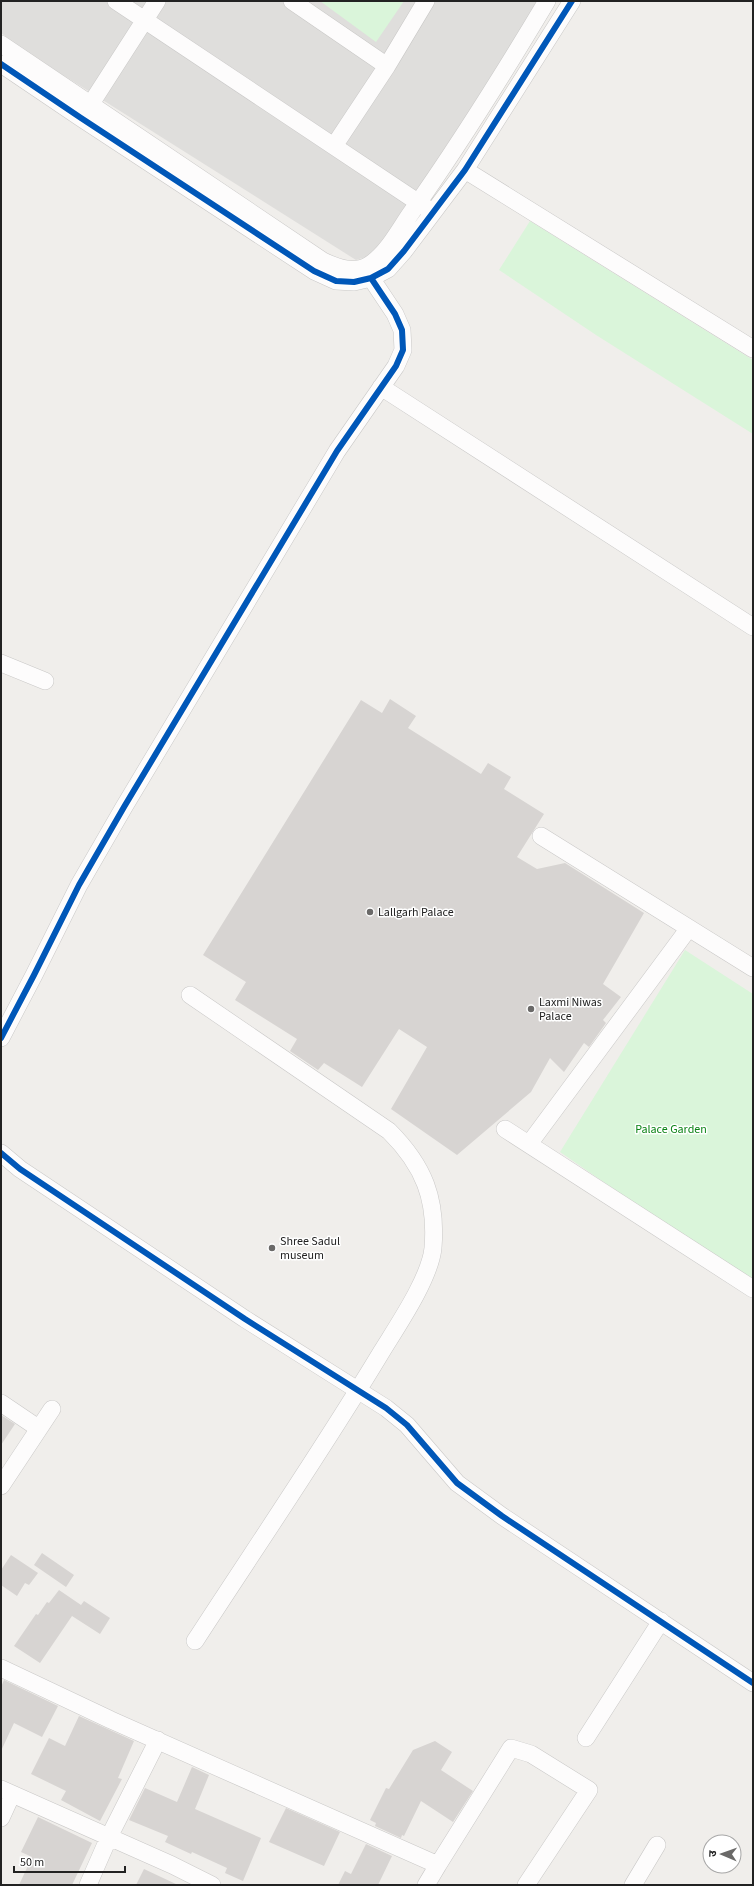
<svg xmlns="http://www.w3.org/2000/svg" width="754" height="1886" font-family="'Source Sans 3','Noto Sans Devanagari',sans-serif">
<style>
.residential{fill:#dfdedc}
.park{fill:#daf5da}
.building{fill:#d7d4d2}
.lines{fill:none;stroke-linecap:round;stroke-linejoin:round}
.minor-casing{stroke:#c9c8c7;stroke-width:18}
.minor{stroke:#fdfcfc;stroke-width:17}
.cycleway-casing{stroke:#fff;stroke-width:8}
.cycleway{stroke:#0057b8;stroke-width:6}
.poi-dot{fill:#6a6968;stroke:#fff;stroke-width:1.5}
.labels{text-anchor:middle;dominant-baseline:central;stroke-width:3;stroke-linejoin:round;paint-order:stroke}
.poi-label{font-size:12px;fill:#222;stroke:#fff;text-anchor:start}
.park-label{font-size:12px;fill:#0c8416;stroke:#fff}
</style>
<rect width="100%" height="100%" fill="#f0eeeb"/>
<path class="residential" d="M1,1h541l-167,253 -19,6 -293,-185 -62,-42z"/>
<path class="park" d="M320,1h84l-28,41z
M530,221l223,139v74l-157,-99 -97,-65z
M685,950l68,44v291l-193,-133z"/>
<path class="building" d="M390,699l26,17 -8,12 73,46 7,-11 23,14 -7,12 40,25 -27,43 20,12 28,-6 79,50 -41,71 18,13 -18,23 3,3 -17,24 -5,-4 -20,29 -14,-14 -19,34 -74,63 -66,-46 36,-62 -28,-18 -37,58 -38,-24 -6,7 -28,-19 7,-12 -62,-39 11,-18 -43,-27 158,-255 21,13z
M1,1415l14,9 -14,21z
M42,1553l32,22 -8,12 -32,-22z
M11,1555l27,18 -9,12 -4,-2 -8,13 -16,-11v-15z
M59,1590l22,15 3,-4 26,17 -10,16 -28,-18 -32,47 -26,-17 22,-32 2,1 9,-13 2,1z
M4,1680l54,26 -16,31 -28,-14 -13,28v-64z
M79,1716l55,25 -16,37 4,1 -22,42 -39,-21 5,-9 -35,-17 18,-36 16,8z
M435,1741l17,11 -11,18 32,21 -20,31 -32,-21 -17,35 -2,-1 -1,3 -26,-12 1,-3 -6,-3 16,-32 3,1 24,-39z
M192,1767l17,8 -14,34 66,29 -18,43 -18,-8 2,-5 -35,-16 -1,2 -26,-12 3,-6 -39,-16 16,-32 32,14z
M286,1808l54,24 -16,34 -55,-24z
M38,1817l54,26 -20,42h-53l13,-28 -11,-5z
M366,1844l26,12 -14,29h-40l7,-14 6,3z
M144,1869l34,16h-42z"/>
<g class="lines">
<defs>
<path id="minor" d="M116,1l312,208
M292,1l95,65
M1,44l322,217c15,7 31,13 46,4 18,-11 30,-35 42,-52 48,-68 93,-140 136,-212
M1,64l80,54 233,153 22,10 18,1 17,-4 17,-9 16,-18 61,-81 107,-169
M85,113l72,-112
M334,146l53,-80 39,-65
M465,170l288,179
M381,387l372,240
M1,663l44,18
M541,836l212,132
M190,995l199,136c35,35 48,68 44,117 -3,30 -35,77 -51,103 -59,98 -124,193 -187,290
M1,1038l33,-63 45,-90 45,-78 213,-356 59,-85 7,-16 -1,-20 -7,-16 -24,-36
M505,1129l248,160
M529,1144l160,-216
M1,1153l19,16 225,150 141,89 21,17 50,58 45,33 251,167
M1,1403l37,25
M1,1486l51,-77
M1,1668l110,52 327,145 -12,20
M586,1738l75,-117
M1,1789l171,76 40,20
M1,1818l11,-24
M438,1865l73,-117 20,6 58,36 -63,95
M88,1885l21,-48 49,-97
M633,1885l24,-40"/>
</defs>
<use href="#minor" class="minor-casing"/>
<use href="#minor" class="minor"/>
<defs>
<path id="cycleway" d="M1,64l80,54 233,153 22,10 18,1 17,-4 17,-9 16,-18 61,-81 107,-169
M1,1038l33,-63 45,-90 45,-78 213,-356 59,-85 7,-16 -1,-20 -7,-16 -24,-36
M1,1153l19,16 225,150 141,89 21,17 50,58 45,33 251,167"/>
</defs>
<use href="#cycleway" class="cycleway-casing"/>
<use href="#cycleway" class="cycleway"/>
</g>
<g class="poi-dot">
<circle cx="370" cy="912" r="4"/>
<circle cx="531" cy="1009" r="4"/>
<circle cx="272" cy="1248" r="4"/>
</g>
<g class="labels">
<g class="poi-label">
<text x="378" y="912">Lallgarh Palace</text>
<text x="539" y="1002">Laxmi Niwas<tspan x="539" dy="14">Palace</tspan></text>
<text x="280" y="1241">Shree Sadul<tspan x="280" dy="14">museum</tspan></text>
</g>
<g class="park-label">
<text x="671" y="1129">Palace Garden</text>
</g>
</g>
<rect width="754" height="1886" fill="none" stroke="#222222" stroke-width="4"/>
<g transform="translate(722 1854) rotate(272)"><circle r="19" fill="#ffffff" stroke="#a7a7a7"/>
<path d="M0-3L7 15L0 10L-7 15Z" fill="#6a6968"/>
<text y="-6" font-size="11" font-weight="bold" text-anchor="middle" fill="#222222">उ</text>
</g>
<path d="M14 1866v6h111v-6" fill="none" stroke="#222222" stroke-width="2"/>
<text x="20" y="1866" font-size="12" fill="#222222" stroke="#ffffff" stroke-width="3" paint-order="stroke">50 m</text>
</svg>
